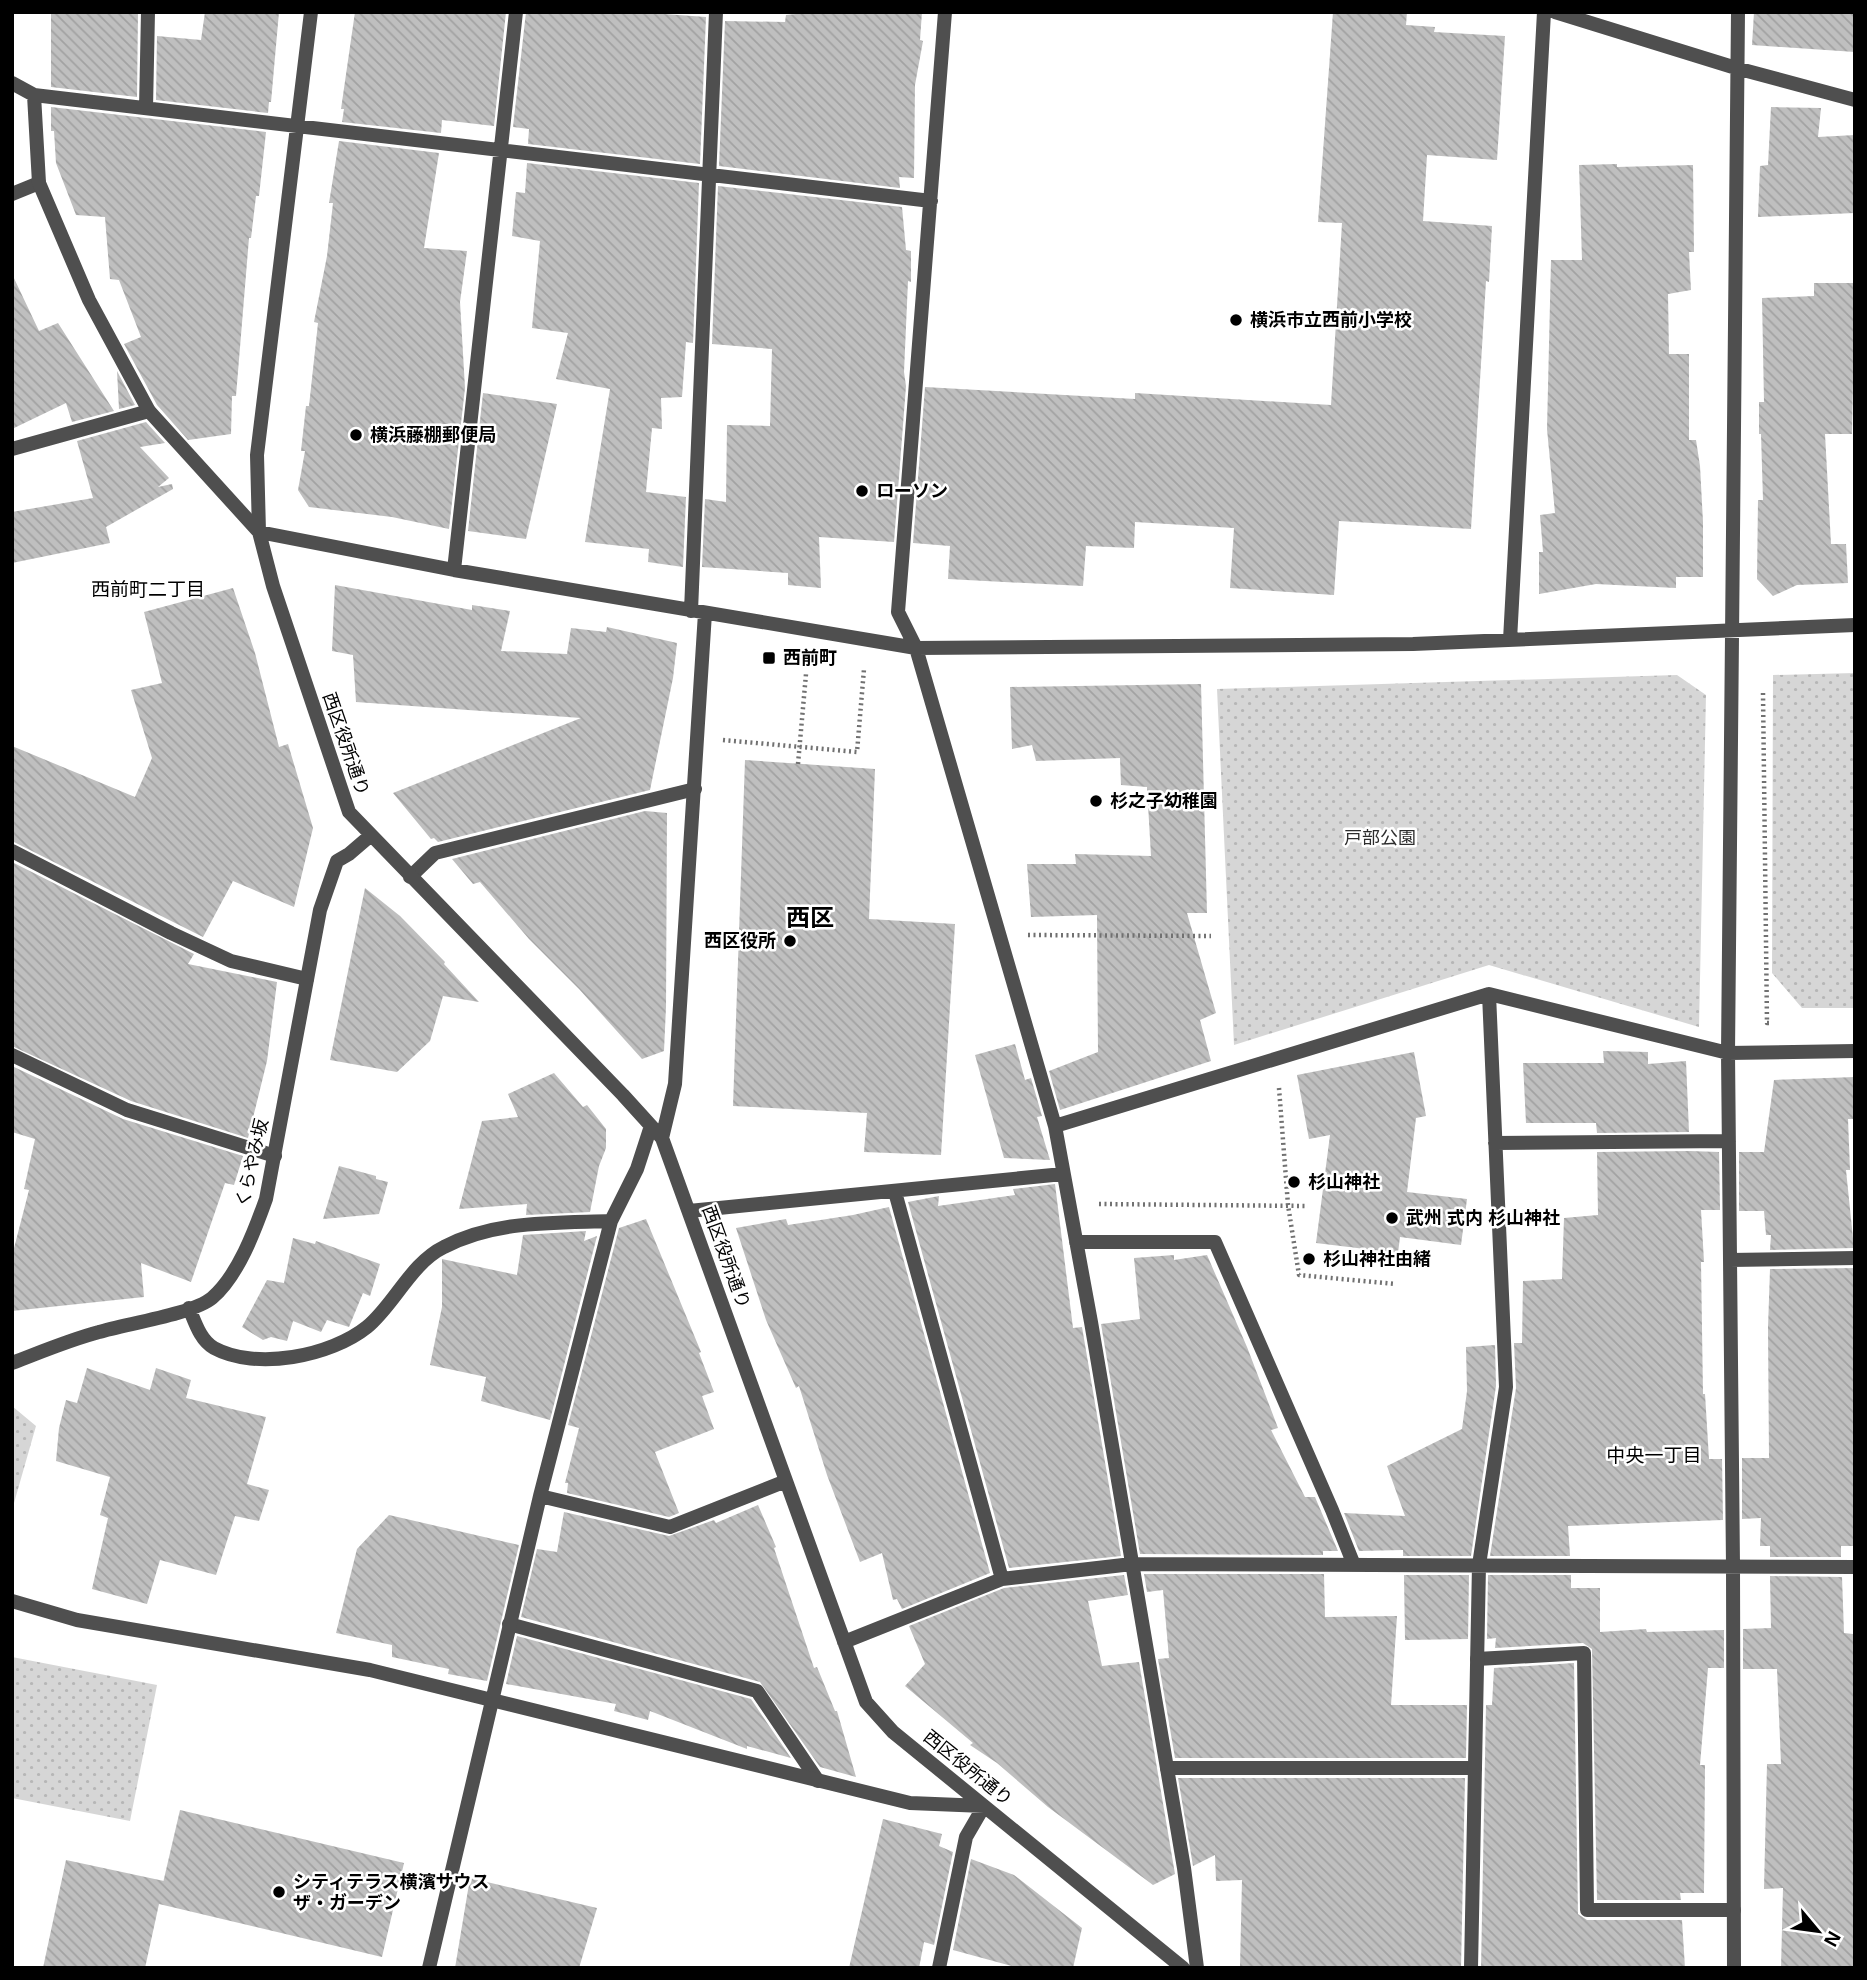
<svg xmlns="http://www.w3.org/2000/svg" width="1867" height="1980" font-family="Helvetica,'Noto Sans JP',sans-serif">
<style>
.park{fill:url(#park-dots)}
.building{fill:url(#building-back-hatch)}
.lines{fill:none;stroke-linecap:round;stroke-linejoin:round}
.path{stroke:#717171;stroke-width:4.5;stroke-dasharray:2 3.5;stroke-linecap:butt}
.lane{stroke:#4f4f4f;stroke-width:14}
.street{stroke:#4f4f4f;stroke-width:14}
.poi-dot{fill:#000;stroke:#fff;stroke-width:2.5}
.labels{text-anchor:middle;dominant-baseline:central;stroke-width:5;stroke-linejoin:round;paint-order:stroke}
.poi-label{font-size:18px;font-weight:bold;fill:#000;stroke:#fff;text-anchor:start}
.street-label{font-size:18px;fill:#000;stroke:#fff}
.park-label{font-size:18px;fill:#2d2d2d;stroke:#fff}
.neighbourhood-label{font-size:19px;fill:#000;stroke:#fff}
.district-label{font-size:24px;font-weight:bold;fill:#000;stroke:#fff}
</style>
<defs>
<pattern id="park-dots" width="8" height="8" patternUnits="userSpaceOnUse" patternTransform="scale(1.75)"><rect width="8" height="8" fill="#d6d6d6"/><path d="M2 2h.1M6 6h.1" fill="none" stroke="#b6b6b6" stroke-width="1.8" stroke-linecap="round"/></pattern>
<pattern id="building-back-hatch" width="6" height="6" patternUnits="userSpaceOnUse" patternTransform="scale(1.75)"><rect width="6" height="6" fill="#bfbfbf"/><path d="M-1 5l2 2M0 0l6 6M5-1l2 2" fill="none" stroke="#a2a2a2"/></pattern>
</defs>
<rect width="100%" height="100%" fill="#fff"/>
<path class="park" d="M1855,673v335h-53l-30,-35 1,-298z
M1677,675l29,20 -7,332 -210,-62 -255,80 -17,-356z
M12,1406l24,20 -24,84z
M12,1657l145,28 -27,136 -118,-23z"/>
<path class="building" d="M51,12h87l-1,85 -86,-10z
M205,12h74l-8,90h-2l-1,11 -112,-13 1,-64 44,4z
M355,12h151l-12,114 -52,-6 -1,13 -99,-11 2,-13h-3z
M526,12h111l69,5 -6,147 -172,-20 1,-15 -16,-2z
M816,12h106l-2,28 3,1 -8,44 -1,93 -15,-1 1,11 -181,-22 6,-145 60,1 1,-7z
M1333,12h74l-1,13 29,2 -1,5 71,4 -8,124 -70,-5 -4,66 69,5 -3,56 -3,-1 -15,248 -132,-8 -5,74 -104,-7 4,-60 -99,-6 -1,26 -48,-2 -3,40 -135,-7 2,-33 -37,-3 12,-156 210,12v-6l196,12 11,-182 -24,-1z
M1754,12h101v40l-103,-7z
M51,107l215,25 -7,64h-3l-5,42h-2l-13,158h-4l-1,38 -43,6 -31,-35 -33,-61 17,-7 -22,-57 -9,-1 -5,-62 -29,-2 -20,-52 -2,-32h-3z
M1771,107l50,1 -3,29 37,-2v78l-97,4 2,-51 8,-1z
M339,141l100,12 -15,95 43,3 -7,51 5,86 -16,141 -57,-12 -83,-10 -11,-17 7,-39h-4l5,-45h3l9,-83 -4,-1 13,-66 6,-53h-4z
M527,163l172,20 -6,160 -7,-1 -4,55 -21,1 1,31 -10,-1 -6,64 40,5 -3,70 -35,-5 1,-13 -64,-7 25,-153 -54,-10 12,-46 -36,-5 8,-87 -28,-5 4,-44 9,1z
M1617,164v3l76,-2 1,87h-5l2,38 -23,4 1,60h20v86h7l4,26 3,56v55h-27v11l-80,-4 -57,10v-42h4l-3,-37 15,-2 -8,-84 4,-169h31l-3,-95z
M718,186l184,21 4,43 5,1v31l-3,-1 -4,91 2,14 -12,156 -75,-5 2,51 -33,-3v-12l-86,-6 3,-68 21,3 1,-77 43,1 2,-77 -60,-5z
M12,274l27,57 19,-8 56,88 -42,11 -6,-19 -54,26z
M1814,283h41l-3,151h-27l6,110h15l2,39 -51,2 -24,11 -16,-17 1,-79h5l-2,-66h-2v-32h5l-2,-104 52,-2z
M117,371l18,34 -16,4z
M483,393l74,11 -31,135 -58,-8z
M146,422l19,21 -25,4 29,31 -11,9 14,-3 1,5 -67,38 4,16 -98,20v-51l81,-14 -16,-57z
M335,585l137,25v-5l38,6 -9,40 66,3 4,-26 35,4 1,-5 70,16 -4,35 -23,112 -212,52 -4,-4 -3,1 -38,-46 188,-75 -225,-16 -3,-47 -21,-4z
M233,588l22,65 24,94 9,-3 25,84 -19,79 -61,-26 -30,56 -191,-96v-95l123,51 17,-39 -21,-68 31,-7 -18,-71z
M1201,684l6,229h-20l29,100 -16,7 11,41 -151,49 -11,-39 49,-19 -1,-137 -66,2 -4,-53h49l-1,-10 76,2 -4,-69 -26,-2 -1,-27 -84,3 -4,-16 -20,4 -2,-62z
M745,760l130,9 -6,150 86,5 -14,231 -77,-3 3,-39 -134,-7z
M645,811l22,2 -1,194 -2,44 -22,8 -63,-70 -50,-50 -49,-57 -7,2 -21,-25z
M12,862l182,92 -6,10 89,18 -10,79 -19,77 -117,-37 -119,-55z
M365,888l35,28 45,46 -1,2 35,38 -36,-6 -13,45 -33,31 -67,-12z
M1015,1044l10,36 6,-2 11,38 -5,1 13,43 -46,-2 -29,-103z
M1603,1051l45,1v12l38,-3 3,71 -92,1 -1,-10h-70l-3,-60h81z
M1414,1052l12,64 -10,2 -9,74 60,7 -6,46 -61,-8 -2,16 -82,-10 14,-108 -21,4 -12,-64z
M12,1066l111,53 120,37 -9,29 -9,-2 -34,99 -50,-19 3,34 -132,14v-55l17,-66 -5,-1 11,-50 -23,-7z
M554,1073l29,34 4,-2 19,24v19l-7,18 -9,46 -64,3 1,-11 -68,5 23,-88 36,-4 -10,-23z
M1855,1077v42h-7l2,51h-4l8,78 -84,2 1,-15h-5l-2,-24h-25v-59h25l10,-72z
M1690,1151l29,1 1,58h-19l3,52h-3l2,132h2l4,65h13l1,61 -155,6 2,30h-80l26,-168 -2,-45h8l1,-62 39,-2 2,-61 34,-3 -1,-63z
M339,1166l37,10v3l12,3 -9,32 -56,5z
M1055,1184l18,144 9,-1 39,229 -112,12 -101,-366 31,-6 -1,10 77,-11 -2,-6z
M889,1207l101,366 -88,36 -5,-10 -4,1 -11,-47 -22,9 -33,-87 -28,-89 -3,2 -30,-68 -30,-92 50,-9 2,6 65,-10z
M646,1219l55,133 -2,1 15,39 -12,4 12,33 -59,23 24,61 -10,4 -102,-24 1,-10h-3l14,-55 -11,-3 51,-197z
M586,1231l-2,10 13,-5 -47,184 -69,-19 5,-24 -56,-12 12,-58v-48l75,16 6,-40z
M293,1238l22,6 1,-3 64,23 -10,32 -7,-3 -14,34 -22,-7 -6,12 -28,-11 -6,20 -16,-4 -8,3 -21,-13 25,-47 17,3z
M1174,1255v5l33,-5 40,92 31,81 -7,2 34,67h10l23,54h-15v4l-183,-1 -39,-230 39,-5 -6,-61z
M1855,1268l-1,278h-13v11h-71v-11h-10l1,-28 -19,1v-61h27l-1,-130 2,-59z
M1495,1345l1,41 -25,170h-68v-6l-44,1 -15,-38 61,3 -18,-50 75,-37 5,-38 -1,-44z
M87,1368l63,22 6,-22 35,12 -5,18 80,19 -19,67 22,6 -10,31 -24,-5 -19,59 -56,-15 -13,44 -55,-15 16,-71 -8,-3 10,-38 -54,-16 3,-33 7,-28 11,3z
M758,1505l18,42 -2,1 40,120 3,-1 18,44h2l19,66 -36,-10 -60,-85 -239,-65 16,-68 20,3 7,-40 105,24 45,-16 2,3z
M389,1515l130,30 -32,136 -39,-7 1,-5 -57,-12v-12l-56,-12 21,-84z
M1144,1574h180l1,43 72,-1 -6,89h76l-1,53h-291l-17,-99 11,-1 -6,-68 -16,2z
M1124,1575l4,20 -40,6 14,65 37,-4 36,212 -22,11 -105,-78 -51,-44 -27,-18 3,-2 -68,-57 20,-22 -16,-38 95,-38z
M1404,1575h65l-1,64 -63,1z
M1488,1575h83v13h29v44l46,-3 1,3 77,-2v38h-16l-8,97h5l-1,128h-24l1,7h-84l-5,-251 -9,-6 -88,5 1,-10 -9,1z
M1770,1576l72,1 2,56 9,1 2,45v289h-74l2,-80 -19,1 3,-125h14l-4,-95h-34v-40l28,-1z
M517,1636l234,63 40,59 -44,-12v3l-97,-38 -2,9 -34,-9 2,-7 -110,-20z
M1574,1663l4,251 9,6h95l3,48h-204l5,-263h6l2,-37z
M1178,1778h287l-4,190 -221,-2 2,-86 -26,1 -1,-26 -22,11z
M180,1810l224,53 -22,94 -223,-53 -14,64h-102l23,-108 98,21 -1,2z
M883,1819l59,15 -3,12 14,6 -19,93 -10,-3 -5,26h-70z
M971,1859l43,16 68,53 -9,40h-54l-66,-18z
M470,1878l127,30 -18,60h-124z"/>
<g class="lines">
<path class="path" d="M1763,693l4,330h3
M723,740l134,12 7,-83
M798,764l8,-90
M1028,935l183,1
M1279,1088l9,117 11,70 97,9
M1099,1204l209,2"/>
<path class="lane" d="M12,194l27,-11
M12,449l137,-38
M12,851l159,82 60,28 76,18
M410,877l25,-24 260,-64
M12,1055l115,55 148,46
M509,1624l248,67 61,90
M1477,1659l107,-6 3,257h147
M1167,1768h308
M429,1968l63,-267"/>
<path class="street" d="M311,12l-54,443 2,77 14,54 76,226 274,283 39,43 204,564 27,30 290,236
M945,12l-47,600 18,36 139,478 36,196 93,546 13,100
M1555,12l181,56 119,32
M12,83l22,12 897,106
M34,95l5,88 50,117 60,111 110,121 195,38 462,78 497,-4 442,-19
M146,108l2,-96
M454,570l62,-558
M691,611l25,-599
M1510,640l34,-628
M1055,1126l434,-132 239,59 127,-2
M662,1138l13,-54 30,-471
M1495,1143l234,-2
M895,1192l107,387
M689,1211l374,-37
M1076,1242h139l117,268 22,55
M1730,1260l125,-2
M189,1308c6,14 11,32 25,40 42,23 117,8 153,-21 27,-22 44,-64 77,-80 51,-27 111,-24 167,-26
M12,1363c29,-11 57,-23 87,-31 26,-8 94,-18 113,-34 26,-22 43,-68 54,-99l54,-289 17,-49 12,-7 21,-18
M540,1496l130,31 116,-46
M12,1601l65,19 293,50 540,133 74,3 -18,31 -27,131
M844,1642l158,-63 130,-15 723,3
M492,1701l48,-205 71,-275 26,-52 14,-43
M1471,1968l8,-403 27,-178 -17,-393
M1734,1968l-1,-401 -5,-514 10,-1041"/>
</g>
<g class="poi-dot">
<circle cx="1236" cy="320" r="7"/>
<circle cx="356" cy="435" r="7"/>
<circle cx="862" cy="491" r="7"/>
<rect x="762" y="651" width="14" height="14" rx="3.5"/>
<circle cx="1096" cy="801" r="7"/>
<circle cx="790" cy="941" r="7"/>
<circle cx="1294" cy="1182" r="7"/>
<circle cx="1392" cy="1218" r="7"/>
<circle cx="1309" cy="1259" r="7"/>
<circle cx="279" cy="1892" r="7"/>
</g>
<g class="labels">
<g class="poi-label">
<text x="1250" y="320">横浜市立西前小学校</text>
<text x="370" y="435">横浜藤棚郵便局</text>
<text x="876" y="491">ローソン</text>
<text x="783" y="658">西前町</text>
<text x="1110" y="801">杉之子幼稚園</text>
<text x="776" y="941" text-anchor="end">西区役所</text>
<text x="1308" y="1182">杉山神社</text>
<text x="1406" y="1218">武州 式内 杉山神社</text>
<text x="1323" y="1259">杉山神社由緒</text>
<text x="293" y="1882">シティテラス横濱サウス<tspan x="293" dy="21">ザ・ガーデン</tspan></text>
</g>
<g class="street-label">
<text transform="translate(346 744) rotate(71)">西区役所通り</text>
<text transform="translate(252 1163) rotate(-77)">くらやみ坂</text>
<text transform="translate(726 1257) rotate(70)">西区役所通り</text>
<text transform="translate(968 1768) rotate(39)">西区役所通り</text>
</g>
<g class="park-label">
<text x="1380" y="838">戸部公園</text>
</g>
<g class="neighbourhood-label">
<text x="148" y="589">西前町二丁目</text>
<text x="1654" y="1455">中央一丁目</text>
</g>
<g class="district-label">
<text x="810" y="917">西区</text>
</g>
</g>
<rect width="1867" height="1980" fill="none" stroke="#000000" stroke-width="28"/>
<g transform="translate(1818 1931) rotate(119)" stroke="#ffffff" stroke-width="5" paint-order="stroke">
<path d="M0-5L12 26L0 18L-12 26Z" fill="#000000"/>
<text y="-10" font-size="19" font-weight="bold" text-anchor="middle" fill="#000000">N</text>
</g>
</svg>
